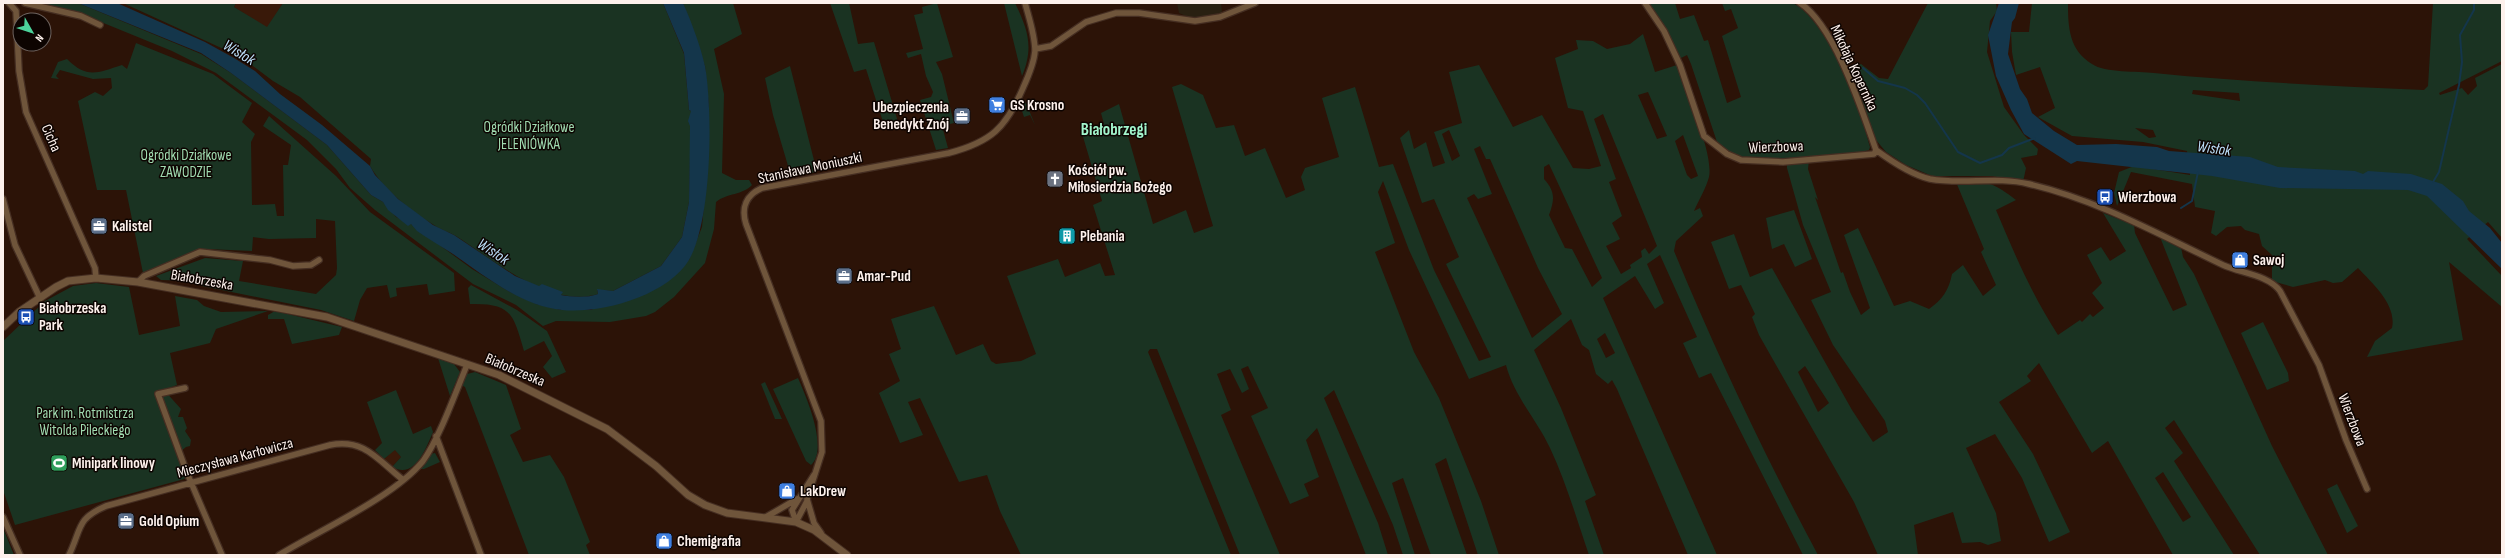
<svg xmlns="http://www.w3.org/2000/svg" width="2505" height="558" font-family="'Sofia Sans Condensed',sans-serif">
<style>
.commercial{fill:#292011}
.built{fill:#391909}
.green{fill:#1a3322;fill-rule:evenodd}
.water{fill:#14364b}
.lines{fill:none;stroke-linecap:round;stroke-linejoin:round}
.stream{stroke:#14364b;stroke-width:2}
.minor-casing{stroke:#452e22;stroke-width:8}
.tertiary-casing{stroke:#452e22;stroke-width:9}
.minor{stroke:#6f553b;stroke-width:5.5}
.tertiary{stroke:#6f553b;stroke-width:7}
.labels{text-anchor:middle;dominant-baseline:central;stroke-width:3;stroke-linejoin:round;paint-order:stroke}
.street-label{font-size:15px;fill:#fdf1ec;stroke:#0d0401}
.poi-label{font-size:15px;font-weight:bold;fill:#fdf1ec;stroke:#0d0401;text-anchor:start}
.park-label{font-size:15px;fill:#a0dbb0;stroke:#0d0401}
.water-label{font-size:16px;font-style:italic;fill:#bcdef8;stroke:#0d0401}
.quarter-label{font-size:17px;font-weight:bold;fill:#a2f5cc;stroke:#0d0401}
</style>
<rect width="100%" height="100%" fill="#2c1307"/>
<path class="commercial" d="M1177,3h44l1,9 -9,5h-25l-9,-4z"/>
<path class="built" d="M236,3h47l-16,25 -33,-21z
M395,449l6,8 -9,10 -8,-8z"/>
<path class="green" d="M41,3h37l123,51 30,19 96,72 44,50 12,7 13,15 15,7 61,45 36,22 28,13 25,6h30l98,-50 13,-33 5,-56 2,-64 -4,-41 -22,-63h50l9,31 -28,15 10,45 -2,79 14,7h13l3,5c-9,10 -25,8 -36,17l-2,27 -9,34 -31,34 -19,15 -9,4 -36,6 -54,-1 -13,5 -27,-21 -43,-21 -98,-74 -25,-22 -14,-19 -29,-29 -91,-67 -44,-22 -93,-38z
M123,3h113l-2,4 33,20 16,-24h380l21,51 5,56 2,1 -2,91 -7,35 -21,29 -48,25 -16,-1 1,4c-48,15 -104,-34 -142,-58 -7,-4 -15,-6 -22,-11 -23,-14 -50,-35 -64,-59l1,-7 -71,-62 -27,-16 -32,-24z
M830,3h19l9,41 16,-2 24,80 -14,3 -18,-56 -12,3z
M937,3l16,54 -17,5 6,12 12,49 -12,3 6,22 -12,2 -16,-50 11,-3 2,-5 -7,-16 -5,-22 -13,4 -2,-5 17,-4 -9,-34 9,-2 -1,-6z
M1004,3h11c13,27 19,44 7,73z
M1647,3h28l5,16 14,-4 10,26 4,-1 19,63 14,-6 -19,-61 16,-8 -7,-19 -6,2 -3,-8h71c35,18 68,106 77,144l-1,3 -10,3c-39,-1 -114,23 -142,-11l-26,-78 -4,-9 -8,4z
M1928,3h68l1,8 -7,10 -3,31 17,55 20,28 14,14 -1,6 -16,3 5,10 -3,14 -31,-6h-60l-26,-11 -20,-13 -10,-12 -28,-72 13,-4 18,14 9,1z
M2032,3h36c0,24 1,47 24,61 13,9 46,7 62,9 90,9 180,13 270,17l4,-4 5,-83h69v58l-63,32 1,2 22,-7 6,7 9,-9 -2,-8 27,-14v174l-14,-16 -21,17 35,37v31l-53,-45 14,78 -96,17 8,-16 17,-13c5,-23 -19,-44 -34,-60l-16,14 -9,1 -8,-3 -32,7 -21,-6v-26l-10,-9 -3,-12 -14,-4 -4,-4 -14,1 -11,9 -5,-3 4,-22 -20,-4 -3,-23 -61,-12 -14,34 -3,-13 5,-21 15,-6 56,9 -3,-24 -44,-9 -71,-6 -34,-19 17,-9 -15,-41 -24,8 -4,-23 -1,-20h18zM2193,90l46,3 1,8 -48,-7zM2135,128l18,2 3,7 -7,1z
M1643,34l12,38 22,-7c8,25 37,88 32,112 -3,11 -10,23 -15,34l6,-3 3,8 -27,25 -2,10c43,104 91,205 144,304h-15l-92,-182 -12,5 -16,-35 14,-6 -37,-82 -13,9 17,39 -9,6 -20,-33 -32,22 114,257h-29l-71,-166 -5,-9 -4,4 -12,-10 -7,-24 -7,-5 -11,-26 -37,31 27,58 35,87 -11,6 19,54h-15c-12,-35 -23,-73 -39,-107 -13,-28 -36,-52 -44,-83l-37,14 -60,-129 -26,-69 -5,11 17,51 -20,9 39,100 25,46 42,103 18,54h-21l-32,-97 -11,6 32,91h-36l-28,-77 -11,5 23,72h-12l-10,-30 -59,-135 -10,8 54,125 10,32h-22l-49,-127 -11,12 13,37 -15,7 5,12 -19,8 -39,-88 17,-8 -20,-42 -7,3 8,20 -7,4 -12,-24 -13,5 14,36 -10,5 59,140h-40l-83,-206h-7l-2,3 83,203h-210l-21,-44 -13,-36 -28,7 -39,-84 -12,4 15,33 -23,8 -21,-50 21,-12 -11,-27 12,-5 -10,-30 43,-13 22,49 27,-11 8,17 5,3 25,-3 15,-7 -29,-78 51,-17 7,18 35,-14 5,13 10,-1 -22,-70 9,-4 -21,-71 23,-6 -3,-11 18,-9 34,120 33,-14 8,23 19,-7 -41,-139 9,-3 22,11 13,33 18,-3 11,31 20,-8 21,50 19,-8 -4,-13 4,-9 34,-11 -17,-59 33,-11 24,80 14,-3 41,106 45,91 12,-4 -45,-93 13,-7 -25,-58 -12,4 -22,-65 9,-8 5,19 12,-7 7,25 12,-4 -11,-31 28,-9 -13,-51 30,-7 34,62 29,-12 31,53 16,1 12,-3 -18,-55 -15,-3 -13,-50 23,-9 -2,-9 17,1 14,8 23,-5zM1648,92l19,44 -10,3 -19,-44zM1603,114l54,132 -8,8 -4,-6 -4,3 1,6 -12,8 1,3 -10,6 -15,-28 14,-7 -8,-16 10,-7 -13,-34 7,-3 -22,-60zM1449,130l11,26 -8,5 -10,-27zM1683,135l15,41 -7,3 -4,-4 -12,-34zM1480,146l6,13h4l48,109 24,46 -30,24 -65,-140 7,-4 4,5 14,-5 -18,-45zM1549,164l53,114 -10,9 -20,-38 -7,-1 -16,-33c6,-16 6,-24 -5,-36v-12zM1605,333l10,20 -9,5 -9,-19z
M136,43l77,31 39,29 -10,19 13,12 -4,8 1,63 23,-1 2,12h7l-1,-51h5l3,-20 -28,-19 6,-10 67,60 34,36 84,61 1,18 -26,4 -2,-11 -31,4 1,8 -7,2 -3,-13 -20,3 -7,12 -6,21 -33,-11 -119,-24 -6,-5 -35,-1 -5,-4 49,-18 38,3 -4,20 77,13 20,-19 1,-7 -2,-47 -19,-2v19l-47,1 -16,-2 -1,14 -45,-2 -64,24 -17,-83h-29l-19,-89 17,-9 8,4 9,-8 -1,-10 -18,1 -33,-9 -4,6 3,3 -8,-1 7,-16 9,-3c20,20 30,14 55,6l5,4z
M790,66l27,106 -26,4 -18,-61 -8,-37z
M1024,100l5,9 -4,3 4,-2 6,15 -5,-10 -6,2 -3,-9z
M1809,160l-1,9 10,31 -3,-3 26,76 2,-1 7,20 11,23 9,-7 -26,-73 14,-7 36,78 16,-5 19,8c13,-9 20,-19 23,-35l11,-9 20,31 13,-11 -15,-33 3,-3 -28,-67c30,-1 36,-1 60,18l-20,10c18,43 36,85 62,125l22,-15 2,2 8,-8 3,3 11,-9 -12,-15 10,-10 -15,-28 14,-8 9,14 16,-10 -23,-38 31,12 1,8 38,78 14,-6 -27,-68 21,10 2,10 11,17 78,172 56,109h-68l-86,-135 -9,8 18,25 -9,8 60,94h-61l-65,-114 -16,12 -53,-90 -12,13 4,5 -32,21 34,52 37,78 -21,10 -27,-64 -27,-44 -29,14 30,65 5,28 -13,4 -8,-3 -18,1 -9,-31 -39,13 4,30h-40l-24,-53 -95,-167 -7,-18 3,-3 -14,-29 -12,4 -18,-47 23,-8 16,43 22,-9 80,142 21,32 15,-10 -3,-11 -52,-76 -22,-45 20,-8 -28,-67 -16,-57v-4zM1805,366l24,37 -11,9 -20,-40zM2163,472l28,45 -8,5 -28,-44z
M1794,210l18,49 -17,8 -11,-23 -12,5 -6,-31z
M96,283l33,4 10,48 41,-9 -5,-30 22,4 7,6 17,6 47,-1 -52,18 -6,14 -40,10 7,32 -13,5 17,19 -3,8h5l4,11 -2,3 6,9 -1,6 -4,1 -6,5 8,26 -173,47 -12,-35v-149l42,-40 28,-15z
M471,285l46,25 30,21 19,41 -14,6 -9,-11 9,-11 -8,-15 -20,10c-11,-37 -12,-48 -54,-47l-2,-16z
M275,311l67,16 -3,8 -47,9 -8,-25h-16v-4z
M2263,322l25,51 1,8 -22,9 -26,-57z
M438,358l16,6 6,8 -10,24z
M475,372l31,13 15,44 -11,6 13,27 27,-7 14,22 26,65 -4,3 4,10h-61l-64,-168 -4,-2 6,-11z
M798,378c8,18 31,71 13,87l-5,-4 -33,-72z
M765,382l17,37h-7l-14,-35z
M396,390l17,44 18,-8 2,6c-7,16 -18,48 -41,35l9,-10 -6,-7 -11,9 -9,-9 7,-7 -15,-41z
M435,453l5,9 -16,7h-4l10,-15z
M2337,484l21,42 -11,7 -20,-44z
M3,528l11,27h-11z"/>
<path class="water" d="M78,3h39l88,39 29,16 21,13 25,23 42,31 48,41 5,9 23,24 35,26 21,10 61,41 24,10 3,-2 21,8 -2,3c11,2 26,3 37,-1l-1,-5 16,2 48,-25 21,-29 7,-35 1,-76 -2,-5 3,-10 -2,-1 -5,-57 -21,-50h20c9,20 17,42 22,63 8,45 7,154 -16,194 -22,36 -88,54 -127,50 -41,-4 -77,-34 -109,-56 -12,-8 -25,-15 -36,-23l-6,-7 -3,2 -20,-16 -5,-8 -12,-7 -44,-50 -96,-72 -30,-20z
M1999,3h20l-4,15 -3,4 -4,32 12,35 7,10 5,14 22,18 23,14 39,-1 41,3 12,4 81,6 28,10 77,4 8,3 5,-3 43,3 31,10 21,17 6,10 21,17 12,15v26l-75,-73 -19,-6 -128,-2 -68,-12 -135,-15 -6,3 -47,-30 -13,-24 -15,-34 -8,-41z"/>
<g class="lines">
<path class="stream" d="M1863,68l15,13 27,7 12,7 8,8 33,49 22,11 22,-8 7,-7 26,-10
M2433,182l6,-10 20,-87 3,-23 -2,-27 14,-25v-7
M2181,208l11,-7 6,-29"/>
<defs>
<path id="minor" d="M9,3l7,8 3,60 7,41 69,156 1,10
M25,3l56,13 19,9
M1645,3l19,28 16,34 24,71 23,18 14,6 42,2 91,-8 2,-4
M1800,3c35,23 62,108 76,147
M1035,49l16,-3 35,-24 30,-9h23l56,8 25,-4 35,-14
M1876,150c15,11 36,25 54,29 33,6 66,-3 99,5 69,16 131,51 194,81 17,8 46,10 57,26l39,74 27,75 21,49
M3,199l12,46 24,51
M138,282l6,-6 56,-24 70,8 23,6 18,-1 8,-5
M185,388l-27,6 29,79 35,82
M436,436l45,119
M807,501l-11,21 -4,-12 22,-35
M3,517l17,38
M766,517l31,-18
M821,533l-7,-10 -7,-24 15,-47 -1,-31 -75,-197c-5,-16 0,-29 16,-36l187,-35c42,-11 57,-25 74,-65 5,-11 11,-24 12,-37 0,-16 -6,-33 -10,-48
M69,555c13,-27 7,-36 37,-49l224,-61c34,-7 48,15 72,34
M279,555c41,-25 115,-58 144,-94 16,-22 33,-70 44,-96"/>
<path id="tertiary" d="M3,327l16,-15 37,-25 12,-6 28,-3 42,4 189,35 172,58 108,54 49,37 32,29 17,10 22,8 69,9 18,8 33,25"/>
</defs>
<use href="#minor" class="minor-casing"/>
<use href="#tertiary" class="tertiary-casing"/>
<use href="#minor" class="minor"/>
<use href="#tertiary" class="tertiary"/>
</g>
<defs>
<symbol id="supermarket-square" viewBox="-11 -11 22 22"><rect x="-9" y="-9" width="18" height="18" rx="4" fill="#3f7fe0" stroke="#0d0401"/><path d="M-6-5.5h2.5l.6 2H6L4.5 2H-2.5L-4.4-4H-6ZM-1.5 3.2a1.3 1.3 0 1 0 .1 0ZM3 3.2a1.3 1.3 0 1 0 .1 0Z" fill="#fff"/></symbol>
<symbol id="office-square" viewBox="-11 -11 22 22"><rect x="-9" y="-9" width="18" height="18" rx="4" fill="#5c6f8a" stroke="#0d0401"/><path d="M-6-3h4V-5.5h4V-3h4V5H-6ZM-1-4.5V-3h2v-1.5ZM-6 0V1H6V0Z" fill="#fff"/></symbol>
<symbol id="church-square" viewBox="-11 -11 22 22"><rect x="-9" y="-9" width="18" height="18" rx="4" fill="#6b7280" stroke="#0d0401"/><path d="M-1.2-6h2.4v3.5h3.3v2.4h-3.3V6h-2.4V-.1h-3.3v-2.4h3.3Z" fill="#fff"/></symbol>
<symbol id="bus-square" viewBox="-11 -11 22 22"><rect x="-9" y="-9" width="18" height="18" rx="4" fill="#1a4fb4" stroke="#0d0401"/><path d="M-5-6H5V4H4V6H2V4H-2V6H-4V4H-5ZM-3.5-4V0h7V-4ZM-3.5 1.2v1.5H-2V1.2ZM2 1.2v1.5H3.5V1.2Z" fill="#fff"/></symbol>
<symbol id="building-square" viewBox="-11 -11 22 22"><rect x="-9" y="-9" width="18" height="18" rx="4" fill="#0f9aa8" stroke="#0d0401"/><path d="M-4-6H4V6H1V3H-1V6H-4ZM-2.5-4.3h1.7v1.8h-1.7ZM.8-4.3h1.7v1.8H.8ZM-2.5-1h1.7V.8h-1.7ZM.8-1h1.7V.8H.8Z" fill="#fff"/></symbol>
<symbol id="shop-square" viewBox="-11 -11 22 22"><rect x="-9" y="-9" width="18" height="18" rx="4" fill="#3f7fe0" stroke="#0d0401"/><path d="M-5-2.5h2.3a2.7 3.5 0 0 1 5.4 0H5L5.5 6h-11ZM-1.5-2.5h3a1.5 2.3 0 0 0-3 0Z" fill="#fff"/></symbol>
<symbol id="stadium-square" viewBox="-11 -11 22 22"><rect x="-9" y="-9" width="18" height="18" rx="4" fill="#2e9e5b" stroke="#0d0401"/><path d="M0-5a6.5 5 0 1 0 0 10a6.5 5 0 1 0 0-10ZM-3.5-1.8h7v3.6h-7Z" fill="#fff"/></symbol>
</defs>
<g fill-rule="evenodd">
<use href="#supermarket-square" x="987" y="95" width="20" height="20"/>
<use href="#office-square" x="952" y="106" width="20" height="20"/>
<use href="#church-square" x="1045" y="169" width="20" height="20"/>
<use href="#bus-square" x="2095" y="187" width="20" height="20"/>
<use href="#office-square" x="89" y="216" width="20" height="20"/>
<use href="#building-square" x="1057" y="226" width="20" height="20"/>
<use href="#shop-square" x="2230" y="250" width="20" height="20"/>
<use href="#office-square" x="834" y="266" width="20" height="20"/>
<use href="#bus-square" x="16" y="307" width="20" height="20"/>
<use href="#stadium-square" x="49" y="453" width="20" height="20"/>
<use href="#shop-square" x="777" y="481" width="20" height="20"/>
<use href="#office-square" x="116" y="511" width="20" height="20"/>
<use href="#shop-square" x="654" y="531" width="20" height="20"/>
</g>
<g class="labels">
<g class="street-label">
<text transform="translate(1854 68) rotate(65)">Mikołaja Kopernika</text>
<text transform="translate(51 138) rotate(66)">Cicha</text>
<text transform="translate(1776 147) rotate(-2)">Wierzbowa</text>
<text transform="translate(810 168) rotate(-12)">Stanisława Moniuszki</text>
<text transform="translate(202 280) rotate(10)">Białobrzeska</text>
<text transform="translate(515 370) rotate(23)">Białobrzeska</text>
<text transform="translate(2352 420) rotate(69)">Wierzbowa</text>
<text transform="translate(235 458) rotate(-15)">Mieczysława Karłowicza</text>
</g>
<g class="poi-label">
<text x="1010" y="105">GS Krosno</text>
<text x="949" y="107" text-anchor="end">Ubezpieczenia<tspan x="949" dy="17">Benedykt Znój</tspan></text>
<text x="1068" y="170">Kościół pw.<tspan x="1068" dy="17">Miłosierdzia Bożego</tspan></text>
<text x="2118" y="197">Wierzbowa</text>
<text x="112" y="226">Kalistel</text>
<text x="1080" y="236">Plebania</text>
<text x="2253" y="260">Sawoj</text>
<text x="857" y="276">Amar-Pud</text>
<text x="39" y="308">Białobrzeska<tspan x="39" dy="17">Park</tspan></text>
<text x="72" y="463">Minipark linowy</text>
<text x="800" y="491">LakDrew</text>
<text x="139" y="521">Gold Opium</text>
<text x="677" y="541">Chemigrafia</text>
</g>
<g class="park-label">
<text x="529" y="127">Ogródki Działkowe<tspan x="529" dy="17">JELENIÓWKA</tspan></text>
<text x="186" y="155">Ogródki Działkowe<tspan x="186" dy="17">ZAWODZIE</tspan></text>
<text x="85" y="413">Park im. Rotmistrza<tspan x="85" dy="17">Witolda Pileckiego</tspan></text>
</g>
<g class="water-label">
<text transform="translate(239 53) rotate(31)">Wisłok</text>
<text transform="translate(2214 149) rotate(8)">Wisłok</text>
<text transform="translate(493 252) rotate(34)">Wisłok</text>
</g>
<g class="quarter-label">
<text x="1114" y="130">Białobrzegi</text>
</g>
</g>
<rect width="2505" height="558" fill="none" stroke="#fdf1ec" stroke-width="8"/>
<g transform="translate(32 32) rotate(129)"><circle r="19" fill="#0d0401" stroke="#6d635f"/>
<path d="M0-3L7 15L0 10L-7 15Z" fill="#4cd39b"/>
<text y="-6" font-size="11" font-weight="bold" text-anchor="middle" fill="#fdf1ec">N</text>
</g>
</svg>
